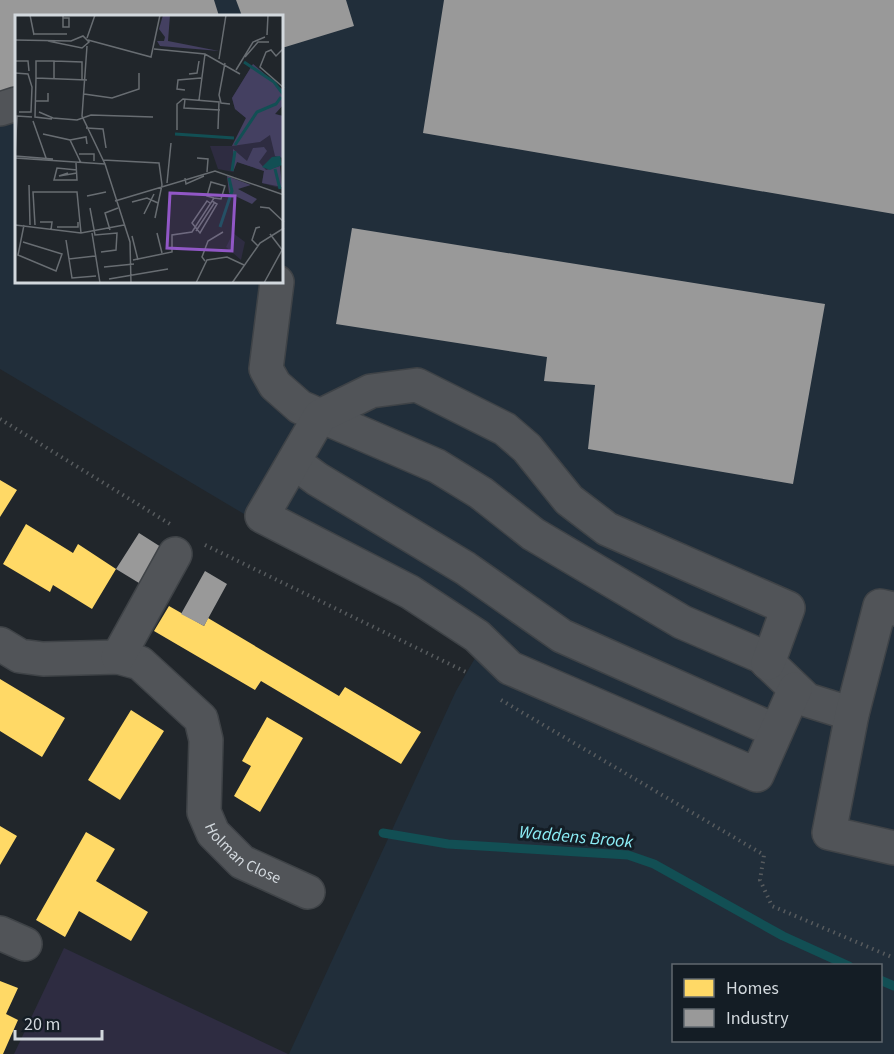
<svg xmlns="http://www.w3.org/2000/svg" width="894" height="1054" font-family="'Source Sans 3',sans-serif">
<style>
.built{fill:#212e3a;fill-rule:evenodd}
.green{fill:#2e2c41}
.homes{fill:#ffd966}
.industry{fill:#999}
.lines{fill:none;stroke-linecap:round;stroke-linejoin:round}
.stream{stroke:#124f54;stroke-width:9}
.minor-casing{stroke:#3f4347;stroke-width:36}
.path{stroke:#575b5e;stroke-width:4;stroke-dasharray:1.5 4.5;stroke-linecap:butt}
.minor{stroke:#515458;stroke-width:33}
.labels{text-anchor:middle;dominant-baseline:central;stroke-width:6;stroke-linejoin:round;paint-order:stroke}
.street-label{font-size:16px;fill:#d2d8dd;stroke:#141d25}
.water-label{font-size:18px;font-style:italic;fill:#8cedf6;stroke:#141d25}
.inset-river{fill:none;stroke:#124f54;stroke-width:3}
.inset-road{fill:none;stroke:#686d72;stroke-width:1.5}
.view{fill:#9157c6;fill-opacity:0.15;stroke:#9157c6;stroke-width:3}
.inset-edge{fill:none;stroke:#d2d8dd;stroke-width:3}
</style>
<rect width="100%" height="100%" fill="#21262b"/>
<path class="built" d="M0,0h894v1054h-605l167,-363 22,-38 -478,-284zM16,16h266v266h-266zM674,966h206v74h-206z"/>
<path class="green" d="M64,948l224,106h-274z"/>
<path class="homes" d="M0,480l17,10 -17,27z
M26,524l47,29 5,-9 38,25 -24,40 -39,-24 -3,7 -47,-28z
M169,606l35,20 4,-8 131,78 6,-9 76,45 -20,32 -140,-83 -6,9 -101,-59z
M0,679l65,39 -23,39 -42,-26z
M131,710l33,21 -44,69 -32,-20z
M267,717l36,21 -43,74 -26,-16 17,-30 -9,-5z
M0,826l17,10 -17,29z
M86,832l29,17 -19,32 52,31 -17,29 -52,-30 -14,26 -29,-17z
M0,981l18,7 -12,26 12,6 -15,34h-3z"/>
<path class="industry" d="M0,0h214l5,16h-203v77l-16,6z
M236,0h110l8,26 -72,22v-32h-40z
M444,0h450v214l-471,-81z
M352,228l473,76 -32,180 -205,-35 7,-64 -51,-4 3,-24 -211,-33z
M139,533l22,14 -22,36 -23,-14z
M205,571l22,13 -23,42 -23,-12z"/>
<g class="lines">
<path class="stream" d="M383,833l65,11 180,11 26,9 129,72 66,30
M880,980l14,6"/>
<defs>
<g id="minor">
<path d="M0,109l16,-5"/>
<path d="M277,282l-11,87 9,16 25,22 137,59 44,27 52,41 149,88 79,34 46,44 45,14"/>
<path d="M294,462l23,17 148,89 97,68 214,95"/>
<path d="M894,609l-14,-3 -28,108 -23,119 65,15"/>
<path id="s1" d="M0,644l20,12 23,3 75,-2 22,6 61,56 5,21 -2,72 9,21 29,29 66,30"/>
<path d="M118,657l57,-103"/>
<path d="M768,663l20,-55 -181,-79 -38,-29 -42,-52 -22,-19 -88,-44 -46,6 -51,25 -58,100 148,76 67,44 33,32 247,107 38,-86"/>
<path d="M0,933l25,11"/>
</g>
</defs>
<use href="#minor" class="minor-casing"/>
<path class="path" d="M0,419l170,105
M205,545l263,128
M501,700l263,155 -4,25 12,26 122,52"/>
<use href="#minor" class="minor"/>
</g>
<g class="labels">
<g class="street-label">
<text stroke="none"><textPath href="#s1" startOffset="380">Holman Close</textPath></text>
</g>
<g class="water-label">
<text transform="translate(576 837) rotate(5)">Waddens Brook</text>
</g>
</g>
<g transform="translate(15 15)">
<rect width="268" height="268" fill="#21262b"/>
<path d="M238,49l30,26v15l-8,9 8,2 -4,72 -17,-5 2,-12 -27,-9 -4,10 -15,-3 -8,-23h22l14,-28 -11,-9 -3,-11zM218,218l12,9 -4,18 -15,-13z" fill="#2e2c41"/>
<path d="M148,0h7l-2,26 51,10 -59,-5 -3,-5h7l1,-4 -6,-8zM238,49l30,26v15l-8,9 8,2v42l-8,-2 -5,-21 -10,7 -28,4 14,-28 -11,-9 -3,-11zM249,132l3,4 -8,11 7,8 14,-4 2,21 -20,-4 2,-12 -27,-9 -4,10v-23l14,12 6,-13zM212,161l24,9 -13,4 19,10 -5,5 -23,-11z" fill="#444061"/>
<path d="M265,141l2,9 -12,5 -8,-3 10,-10z" fill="#124f54"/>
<path class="inset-river" d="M229,47l30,20 9,12M160,119l59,4M220,130l22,-33 19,-8 5,-7M260,154l5,20M217,156l3,-20M205,212l12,-36 -3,-13"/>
<path class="inset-road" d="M15,0l4,20M48,3h6v9h-6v-12M19,19h33M252,20l1,-20M72,23l8,-23M0,25l56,1 12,-5 6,6 -7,6 -34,-7M73,25l63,17 9,-42M72,31l-5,70 23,48 25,78 1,41M269,33l-8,8 -5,-6 -5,2 -6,15 24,21M139,34l51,5 35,20M230,42l13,-15h11M204,44l7,-44M0,46h13l1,10M39,46l28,1v18M210,48l-6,32 2,8 9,1M221,55l17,-28 12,-5M0,58l13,1 4,13 -1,25h-12M174,59l8,-1 2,-12M21,63l-1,39 17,2M39,64v-18h-18v17l51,2M170,75l-8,-1 1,-9 23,-2M69,79l28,4 27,-9v-16M170,84l-1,9 36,2M184,85l6,-46M21,86h12v-8M24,97l14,6 24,2 14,-5 62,2M18,106l13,37M71,113l17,1 3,19M162,115v-26l6,-5 36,3 -1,27M28,119l27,6 11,23M55,125l16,-3 1,7M64,139h15v7M0,141l38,3M0,141l2,-40 15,1M0,143l90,6M182,143l11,1 -1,13M88,145l56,3 3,22 -7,33M61,148l1,17h-23l3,-12 20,2M53,158l-9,3 18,-3M170,163l1,6 18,-8M152,168l4,-40M14,170l1,40M72,181l19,-4M100,186l100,-30 69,24M117,187l15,-4 11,5M195,188l-3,-2 -15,22 8,10 17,-29 -5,-3M245,192l9,1 15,14M75,193l5,27 22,-2 -1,17 -15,2M129,199l10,-20M25,207h12l-1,8M0,210l66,8 43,-8M20,210l-2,-33h44l4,41M42,212h21v-5M95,215l-5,-17 13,-5M181,216l19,-29M77,218l8,50M142,218l5,20M255,219l13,17M117,221l6,24M51,225l3,19 26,-3M8,227l39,12 -6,17 -38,-16 6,-30M243,231l-6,-6 4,-12 4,-1M54,244l3,19 24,-2M118,245l39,-8v-17l20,-3 22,-34 7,1 4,-13 -14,-4 -4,14 7,2M190,246l-3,-4 6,-16 15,-9M89,252l30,-3M94,264l59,-10M181,268l11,-23 20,-3 17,8M217,268l28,-40 24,-15M249,268l18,-33"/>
<path class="view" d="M155,178l65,3 -3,55 -65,-3z"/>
<rect width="268" height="268" class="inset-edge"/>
</g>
<rect x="672" y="964" width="210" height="78" fill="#141d25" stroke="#60686f" stroke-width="1.5"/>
<rect x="684" y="979" width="30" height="18" fill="#ffd966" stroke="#60686f" stroke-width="1.5"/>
<text x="726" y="994" font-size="18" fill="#d2d8dd">Homes</text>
<rect x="684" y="1009" width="30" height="18" fill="#999999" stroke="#60686f" stroke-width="1.5"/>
<text x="726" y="1024" font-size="18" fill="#d2d8dd">Industry</text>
<path d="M15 1030v9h87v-9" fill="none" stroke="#d2d8dd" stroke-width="3"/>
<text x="24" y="1030" font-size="18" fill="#d2d8dd" stroke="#141d25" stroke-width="4.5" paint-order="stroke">20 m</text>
</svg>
